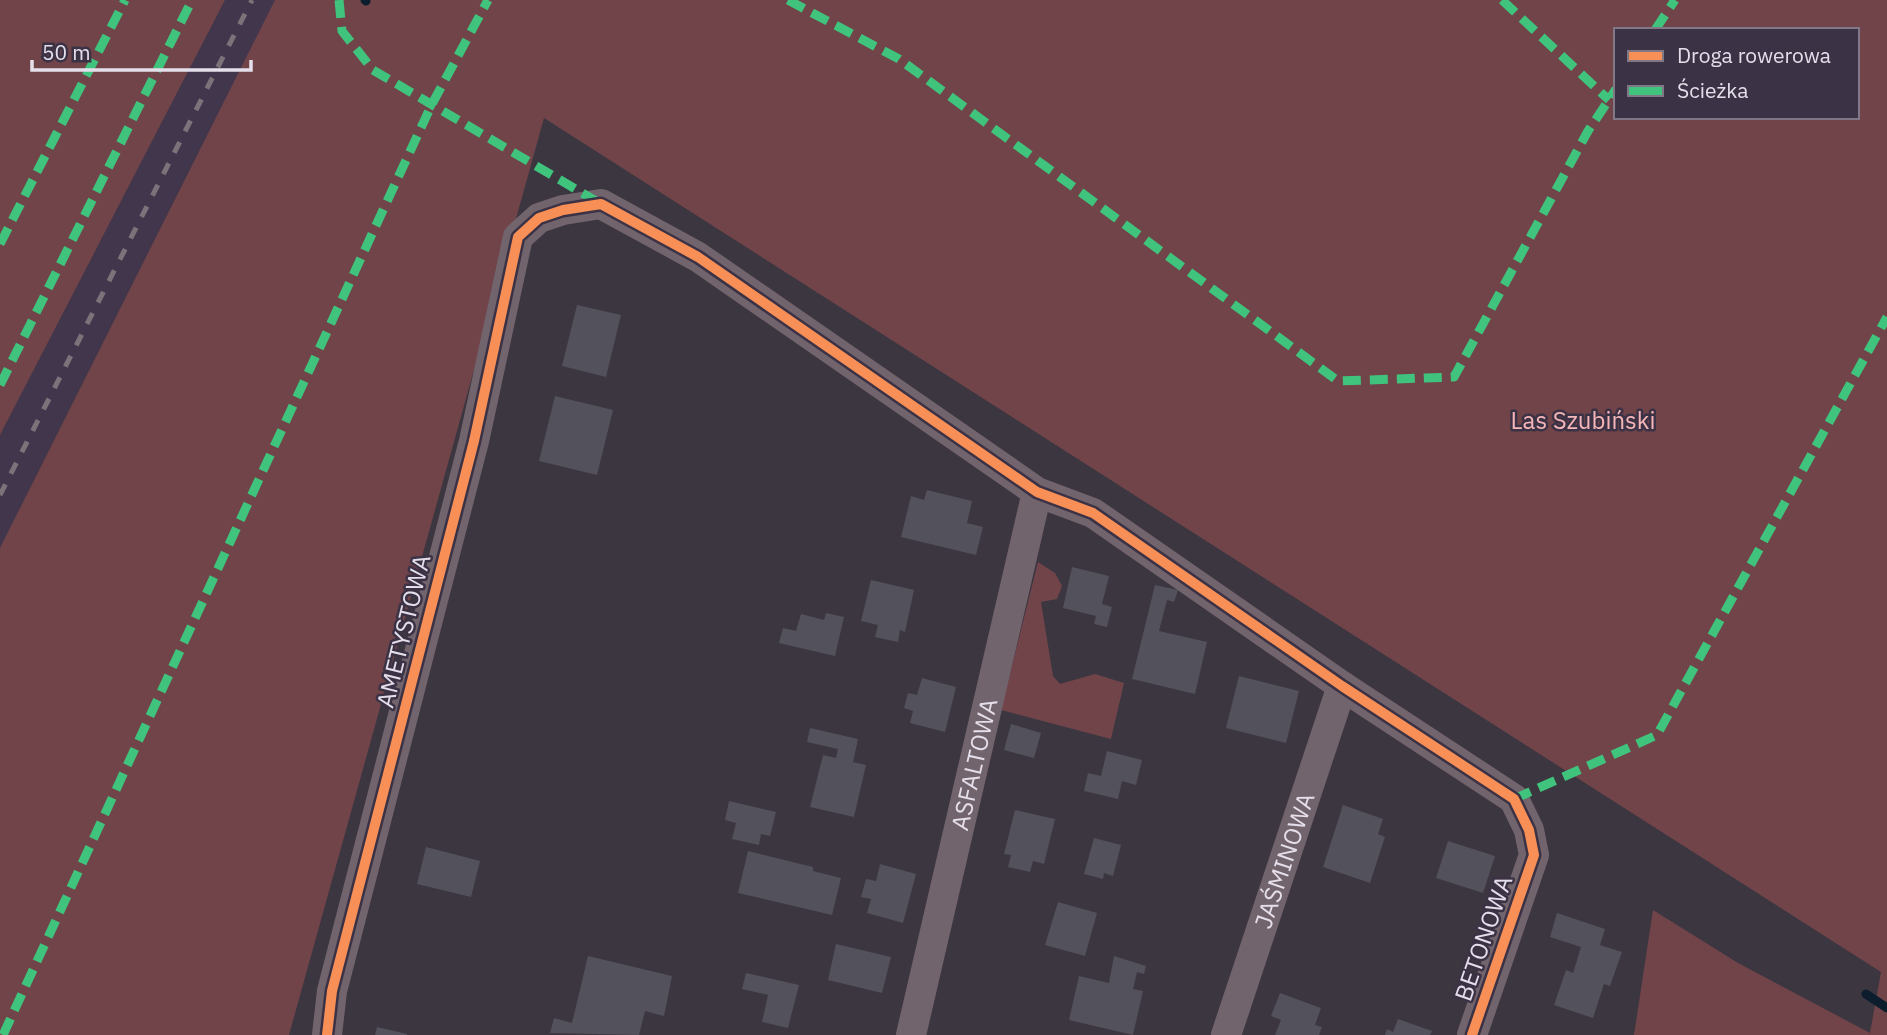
<svg xmlns="http://www.w3.org/2000/svg" width="1887" height="1035" font-family="'IBM Plex Sans',sans-serif">
<style>
.built{fill:#42364c}
.green{fill:#704449;fill-rule:evenodd}
.lines{fill:none;stroke-linecap:round;stroke-linejoin:round}
.stream{stroke:#0c1e2d;stroke-width:9}
.building{fill:#53515b}
.minor{stroke:#72646d;stroke-width:30}
.rail{stroke:#7c727a;stroke-width:5;stroke-dasharray:12 12;stroke-linecap:butt}
.quiet{stroke:#40c37c;stroke-width:9;stroke-dasharray:18 9;stroke-linecap:butt}
.cycleway-casing{stroke:#3c3245;stroke-width:15}
.cycleway{stroke:#f78f57;stroke-width:10}
.labels{text-anchor:middle;dominant-baseline:central;stroke-width:5;stroke-linejoin:round;paint-order:stroke}
.park-label{font-size:24px;fill:#f6b5b8;stroke:#3c3245}
.street-label{font-size:24px;fill:#e5dfeb;stroke:#3c3245}
</style>
<rect width="100%" height="100%" fill="#3c3641"/>
<path class="built" d="M225,0h50l-275,548v-113z"/>
<path class="green" d="M0,0h225l-225,435z
M275,0h1612v1035h-253l19,-125 85,53 132,70 11,-61 -1337,-854 -255,917h-289v-487zM1616,30h241v87h-241z
M1038,562l17,11 7,13 -5,13 -16,3 12,74 7,8 35,-10 29,9 -13,56 -110,-29z"/>
<g class="lines">
<path class="stream" d="M365,0l1,1
M1866,994l21,14"/>
</g>
<path class="building" d="M577,305l44,10 -15,62 -44,-11z
M555,396l58,14 -16,65 -58,-14z
M927,490l45,11 -5,22 16,4 -7,28 -75,-18 10,-41 13,4z
M1072,567l37,9 -7,28 10,3 -5,20 -13,-3 2,-8 -33,-8z
M871,580l43,10 -9,42 -5,-2 -2,12 -23,-5 3,-12 -17,-4z
M1155,585l23,5 -4,12 -7,-2 -8,31 48,11 -12,52 -63,-15z
M826,613l18,4 -9,39 -56,-13 4,-15 13,3 5,-17 23,6z
M1239,676l60,15 -13,52 -60,-15z
M922,678l34,9 -11,45 -35,-9 3,-12 -9,-3 4,-15 9,2z
M1011,724l30,9 -7,25 -30,-8z
M810,728l48,11 -5,23 13,3 -12,52 -44,-10 13,-52 13,3 2,-9 -31,-7z
M1107,751l35,9 -6,25 -14,-4 -4,18 -34,-8 4,-18 13,3z
M729,801l47,11 -6,24 -9,-2 -2,11 -27,-6 4,-16 -11,-3z
M1343,805l40,14 -5,15 7,3 -15,46 -47,-16z
M1015,810l40,9 -11,45 -11,-3 -3,11 -22,-5 3,-12 -7,-1z
M1094,838l27,7 -8,31 -9,-3 -1,6 -19,-5z
M1448,841l47,15 -12,37 -47,-15z
M426,847l54,14 -9,36 -54,-13z
M748,851l65,16v4l28,7 -9,37 -94,-22z
M880,864l36,10 -13,49 -36,-10 4,-14 -10,-2 5,-18 10,2z
M1058,902l39,11 -12,43 -40,-11z
M1557,913l48,16 -5,16 22,7 -12,34 -6,-2 -11,34 -39,-13 12,-35 7,3 8,-26 -31,-10z
M836,944l55,13 -9,36 -54,-13z
M588,956l84,20 -8,40 -19,-5 -6,24 -89,-2 4,-15 18,5z
M1114,956l32,10 -2,8 -7,-2 -4,17 10,2 -10,44 -64,-15 10,-44 30,7z
M746,973l53,12 -11,43 -26,-6 6,-27 -26,-6z
M1280,993l41,15 -6,17 7,2 -3,8h-44l6,-15 -10,-4z
M1398,1019l34,12 -2,4h-45l2,-6 6,3z
M377,1027l30,7v1h-32z"/>
<g class="lines">
<g class="minor">
<path d="M327,1035l5,-44 142,-550 44,-204 21,-19 24,-8 38,-6 97,53 339,235 56,21 249,173 172,113 15,31 5,25 -62,180"/>
<path id="s1" d="M911,1035l126,-543"/>
<path id="s2" d="M1226,1035l116,-349"/>
</g>
<path class="rail" d="M0,495l252,-495"/>
<path class="quiet" d="M339,0l3,31 31,39 228,134
M788,0l111,59 439,322 116,-4 134,-246 28,-42
M1502,0l107,100
M1655,30l20,-30
M0,244l125,-244
M0,385l192,-385
M1514,799l143,-64 230,-418
M3,1035l428,-929 57,-106"/>
<defs>
<path id="cycleway" d="M327,1035l5,-44 142,-550 44,-204 21,-19 24,-8 38,-6 97,53 339,235 56,21 249,173 172,113 15,31 5,25 -62,180"/>
</defs>
<use href="#cycleway" class="cycleway-casing"/>
<use href="#cycleway" class="cycleway"/>
</g>
<g class="labels">
<g class="park-label">
<text x="1583" y="420">Las Szubiński</text>
</g>
<g class="street-label">
<text transform="translate(403 631) rotate(-76)">AMETYSTOWA</text>
<text stroke="none"><textPath href="#s1" startOffset="278">ASFALTOWA</textPath></text>
<text stroke="none"><textPath href="#s2" startOffset="184">JAŚMINOWA</textPath></text>
<text transform="translate(1483 938) rotate(-71)">BETONOWA</text>
</g>
</g>
<rect x="1614" y="28" width="245" height="91" fill="#3c3245" stroke="#807787" stroke-width="2"/>
<rect x="1628" y="51" width="35" height="10" fill="#f78f57" stroke="#807787" stroke-width="2"/>
<text x="1677" y="63" font-size="21" fill="#e5dfeb">Droga rowerowa</text>
<rect x="1628" y="86" width="35" height="10" fill="#40c37c" stroke="#807787" stroke-width="2"/>
<text x="1677" y="98" font-size="21" fill="#e5dfeb">Ścieżka</text>
<path d="M32 60v10h219v-10" fill="none" stroke="#e5dfeb" stroke-width="3.5"/>
<text x="42" y="60" font-size="21" fill="#e5dfeb" stroke="#3c3245" stroke-width="5" paint-order="stroke">50 m</text>
</svg>
